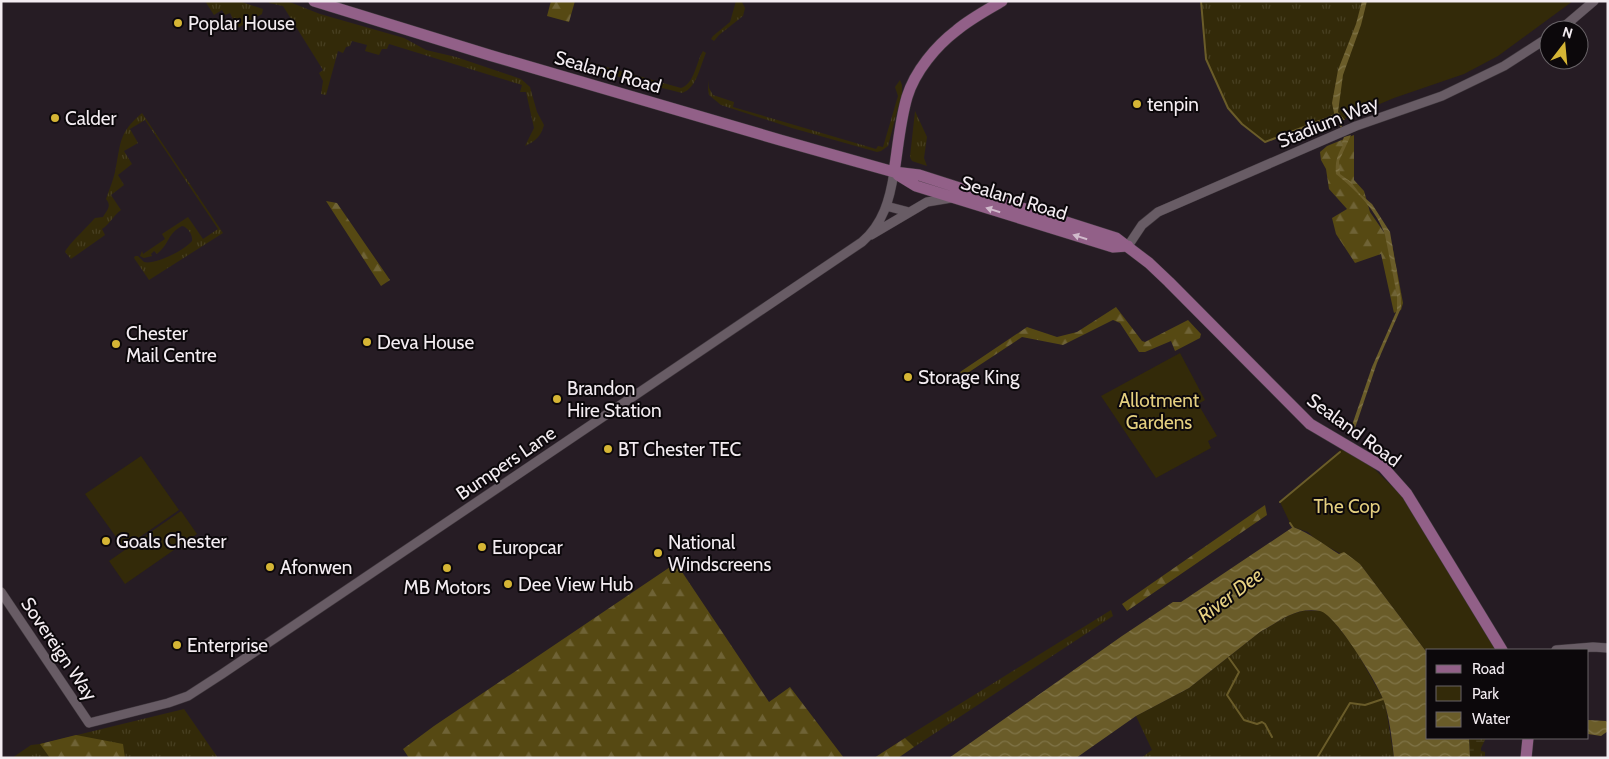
<svg xmlns="http://www.w3.org/2000/svg" width="1609" height="759" font-family="Cabin,sans-serif">
<style>
.grass{fill:url(#grass-tufts)}
.forest{fill:url(#forest-firs)}
.wetland{fill:url(#wetland-marsh)}
.green{fill:#332a09}
.water{fill:url(#water-waves)}
.lines{fill:none;stroke-linecap:round;stroke-linejoin:round}
.stream{stroke:#6a5c29;stroke-width:2}
.tertiary-casing{stroke:#41393f;stroke-width:10}
.primary-casing{stroke:#41393f;stroke-width:12}
.tertiary{stroke:#685c65;stroke-width:9}
.primary{stroke:#926088;stroke-width:11}
.oneway{fill:#d1bbcc}
.poi-dot{fill:#d5b535;stroke:#0c080b;stroke-width:2}
.labels{text-anchor:middle;dominant-baseline:central;stroke-width:4;stroke-linejoin:round;paint-order:stroke}
.poi-label{font-size:19px;fill:#f3ecf1;stroke:#0c080b;text-anchor:start}
.street-label{font-size:19px;fill:#f3ecf1;stroke:#0c080b}
.park-label{font-size:19px;fill:#e4cf7f;stroke:#0c080b}
.water-label{font-size:20px;font-style:italic;fill:#e7d182;stroke:#0c080b}
</style>
<defs>
<pattern id="grass-tufts" width="24" height="20" patternUnits="userSpaceOnUse" patternTransform="scale(1.25)"><rect width="24" height="20" fill="#332a09"/><path d="M3 7l-1-3M5 7V3M7 7l1-3M15 17l-1-3M17 17v-4M19 17l1-3" fill="none" stroke="#473f21"/></pattern>
<pattern id="forest-firs" width="22" height="20" patternUnits="userSpaceOnUse" patternTransform="scale(1.25)"><rect width="22" height="20" fill="#564913"/><path d="M5 1l3.5 6h-7zM16 11l3.5 6h-7z" fill="#6f6336"/></pattern>
<pattern id="wetland-marsh" width="20" height="14" patternUnits="userSpaceOnUse" patternTransform="scale(1.25)"><rect width="20" height="14" fill="#332a09"/><path d="M1 5h8M5 5V1M11 12h8M15 12V8" fill="none" stroke="#473f21"/></pattern>
<pattern id="water-waves" width="16" height="10" patternUnits="userSpaceOnUse" patternTransform="scale(1.25)"><rect width="16" height="10" fill="#6a5c29"/><path d="M0 5q4-4 8 0t8 0" fill="none" stroke="#807448"/></pattern>
</defs>
<rect width="100%" height="100%" fill="#261c24"/>
<path class="grass" d="M205,1h34l24,8 -1,5 -28,16 -2,-5 3,-2 -5,-10 -5,2 -3,-5 -8,5z
M269,1h18l33,13 84,24 22,12 30,7 65,22 9,8 7,25 7,13c-3,11 -8,16 -19,21l9,-18 -8,-36h-6l2,-7 -133,-41 -2,5h-5l-3,6 -14,-4 2,-6 -15,-4 -2,5 -4,1 -3,6 -5,-2 -12,44 -5,-1 2,-13 -4,-8 4,-3 -40,-64 -14,-3z
M736,1l6,1 3,6 -2,8 -24,19 -5,6 -3,-2 2,-3 17,-14z
M1201,1h163l-28,113 -71,28 -23,-18 -14,-16 -22,-49z
M703,51l3,2c-6,13 -9,35 -24,40l-106,-27 2,-7 103,29c14,-5 15,-26 22,-37z
M709,80v8l4,7 21,7 -1,5 143,42 2,-3 5,1 15,-51 -3,-9 5,-7 2,5v8l-14,53 -7,5 -4,1 -85,-24 -71,-23 -12,-10 -1,-6z
M915,111l12,26 -3,21 3,8 -15,-5 -2,-4z
M142,113l81,120 -74,47 -15,-22 1,-2h3l6,6c11,3 41,-12 48,-21 1,-6 -4,-14 -10,-15 -15,8 -12,17 -24,27l-1,1 -3,-3 -3,3 1,2 -8,2 -4,-2 2,-5 1,3 22,-15 -3,-5 26,-17 15,22 15,-10 -73,-109 -15,9 8,14 -14,8 8,13 -14,11 6,10 -13,10 10,15c-8,6 -11,14 -19,19l3,6 -34,24 -6,-7c3,-7 23,-26 30,-34l8,-1c4,-7 9,-11 3,-18 3,-9 7,-18 9,-27 6,-28 3,-39 27,-59z
M1111,610l2,6 -199,131 -9,-9z
M1303,611h20l8,7 23,29 31,55 9,56h-253l11,-8 -16,-34 53,-28 71,-56c16,-8 25,-17 43,-21z
M184,709l34,49h-206l19,-13 9,-1z"/>
<path class="forest" d="M551,1h24l-6,21 -22,-6z
M1354,135v45l10,11 6,21 22,32 11,59 -2,7 -7,3 -13,-59 -26,9 -19,-29 -4,-16 15,-9 -18,-20 -3,-20 -5,-9 -1,-8 7,-6z
M326,201l11,2 53,77 -9,6z
M1116,307l26,34 3,1 43,-22 13,14 -1,4 -25,13 -4,-10 -26,11h-6l-19,-29 -7,-3 -50,25 -41,-8 -59,39 -3,-4 67,-45 30,10 20,-5z
M1265,505l2,10 -140,96 -5,-7z
M676,563l93,139 21,-15 54,71h-435l-6,-9 31,-23z
M76,735l47,9 2,14h-75l-10,-14z
M905,738l9,9 -16,11h-24z"/>
<path class="wetland" d="M1469,738h17l-5,10v3l4,1v4l-15,2z"/>
<path class="green" d="M1364,1h209l-75,55 -34,18 -70,24 -50,21 -8,-5 7,-46z
M1180,353l25,47 -7,4 19,32 -9,5 3,7 -55,30 -55,-82z
M1344,447l22,14 36,35 94,154h-68v4l-68,-90 -43,-23 -9,-9 -15,-5 -3,-4 -10,-21z
M141,456l38,54 -55,38 -39,-54z
M181,511l16,23 -72,50 -16,-23z"/>
<path class="water" d="M1362,1h5l-6,24 -18,50 -5,37 7,8 -12,-1 1,-6 -2,-10 6,-33 18,-46z
M1351,135l-12,26 1,13 11,8 9,12 12,10 18,28 11,66v10l-24,55 -25,74 -3,-3 23,-67 25,-57v-15l-12,-60c-8,-24 -29,-45 -49,-61 -1,-12 1,-18 7,-29l-1,-3 2,-5z
M1293,527c17,6 31,18 46,27l5,-2 16,12 68,90v84h41l1,20h-76c-2,-18 -4,-36 -9,-54 -4,-16 -50,-91 -65,-93 -26,-4 -39,10 -60,21l-71,56 -53,28 -60,42h-127l173,-122 51,-34h8z
M1588,720l18,1 2,2v8l-7,5 -13,-2z"/>
<g class="lines">
<path class="stream" d="M1201,1l5,58 22,49 14,16 23,18 70,-27
M1338,119l4,10
M1280,502l60,-50
M1290,523l4,6
M1229,658l10,14 -12,23 17,25 13,4 5,-2 3,2 7,13
M1317,758l33,-55 15,2 18,-6"/>
<defs>
<path id="tertiary" d="M1560,30l34,-29
M886,206l23,6
M871,235l56,-33 24,-4
M1128,246l14,-21 16,-13 198,-86 86,-30 62,-30 45,-29
M1,592l88,131 79,-20 20,-7 34,-22 640,-432c21,-18 28,-43 32,-70
M1556,650l37,-3 15,1"/>
<path id="primary" d="M314,1l175,54 291,85 114,32 25,3 197,63 33,25 20,19 141,142 73,43 24,27 95,156
M894,172c4,-25 6,-51 13,-75 8,-26 29,-51 50,-67 13,-11 30,-20 45,-29
M898,175l18,11 197,61 15,-1
M1526,758l2,-20"/>
</defs>
<use href="#tertiary" class="tertiary-casing"/>
<use href="#primary" class="primary-casing"/>
<use href="#tertiary" class="tertiary"/>
<use href="#primary" class="primary"/>
</g>
<defs><path id="oneway-solid" d="M-6-.8H1V-3.2L6.5 0L1 3.2V.8H-6Z" transform="scale(1.25)"/></defs>
<g class="oneway">
<use href="#oneway-solid" transform="translate(993 210) rotate(-163)"/>
<use href="#oneway-solid" transform="translate(1080 237) rotate(-163)"/>
</g>
<g class="poi-dot">
<circle cx="178" cy="23" r="5"/>
<circle cx="1137" cy="104" r="5"/>
<circle cx="55" cy="118" r="5"/>
<circle cx="367" cy="342" r="5"/>
<circle cx="116" cy="344" r="5"/>
<circle cx="908" cy="377" r="5"/>
<circle cx="557" cy="399" r="5"/>
<circle cx="608" cy="449" r="5"/>
<circle cx="106" cy="541" r="5"/>
<circle cx="482" cy="547" r="5"/>
<circle cx="658" cy="553" r="5"/>
<circle cx="270" cy="567" r="5"/>
<circle cx="447" cy="568" r="5"/>
<circle cx="508" cy="584" r="5"/>
<circle cx="177" cy="645" r="5"/>
</g>
<g class="labels">
<g class="poi-label">
<text x="188" y="23">Poplar House</text>
<text x="1147" y="104">tenpin</text>
<text x="65" y="118">Calder</text>
<text x="126" y="333">Chester<tspan x="126" dy="22">Mail Centre</tspan></text>
<text x="377" y="342">Deva House</text>
<text x="918" y="377">Storage King</text>
<text x="567" y="388">Brandon<tspan x="567" dy="22">Hire Station</tspan></text>
<text x="618" y="449">BT Chester TEC</text>
<text x="116" y="541">Goals Chester</text>
<text x="668" y="542">National<tspan x="668" dy="22">Windscreens</tspan></text>
<text x="492" y="547">Europcar</text>
<text x="280" y="567">Afonwen</text>
<text x="518" y="584">Dee View Hub</text>
<text x="447" y="587" text-anchor="middle">MB Motors</text>
<text x="187" y="645">Enterprise</text>
</g>
<g class="street-label">
<text transform="translate(608 72) rotate(16)">Sealand Road</text>
<text transform="translate(1328 122) rotate(-22)">Stadium Way</text>
<text transform="translate(1014 198) rotate(17)">Sealand Road</text>
<text transform="translate(1354 430) rotate(36)">Sealand Road</text>
<text transform="translate(506 463) rotate(-34)">Bumpers Lane</text>
<text transform="translate(59 649) rotate(56)">Sovereign Way</text>
</g>
<g class="park-label">
<text x="1159" y="400">Allotment<tspan x="1159" dy="22">Gardens</tspan></text>
<text x="1347" y="506">The Cop</text>
</g>
<g class="water-label">
<text transform="translate(1230 595) rotate(-37)">River Dee</text>
</g>
</g>
<rect width="1609" height="759" fill="none" stroke="#f3ecf1" stroke-width="5"/>
<rect x="1426" y="649" width="162" height="90" fill="#0c080b" stroke="#686367"/>
<rect x="1436" y="665" width="25" height="8" fill="#926088" stroke="#686367"/>
<text x="1472" y="674" font-size="15" fill="#f3ecf1">Road</text>
<rect x="1436" y="686" width="25" height="15" fill="#332a09" stroke="#686367"/>
<text x="1472" y="699" font-size="15" fill="#f3ecf1">Park</text>
<rect x="1436" y="712" width="25" height="15" fill="url(#water-waves)" stroke="#686367"/>
<text x="1472" y="724" font-size="15" fill="#f3ecf1">Water</text>
<g transform="translate(1564 45) rotate(16)"><circle r="24" fill="#0c080b" stroke="#686367"/>
<path d="M0-4L9 19L0 12L-9 19Z" fill="#d5b535"/>
<text y="-8" font-size="14" font-weight="bold" text-anchor="middle" fill="#f3ecf1">N</text>
</g>
</svg>
